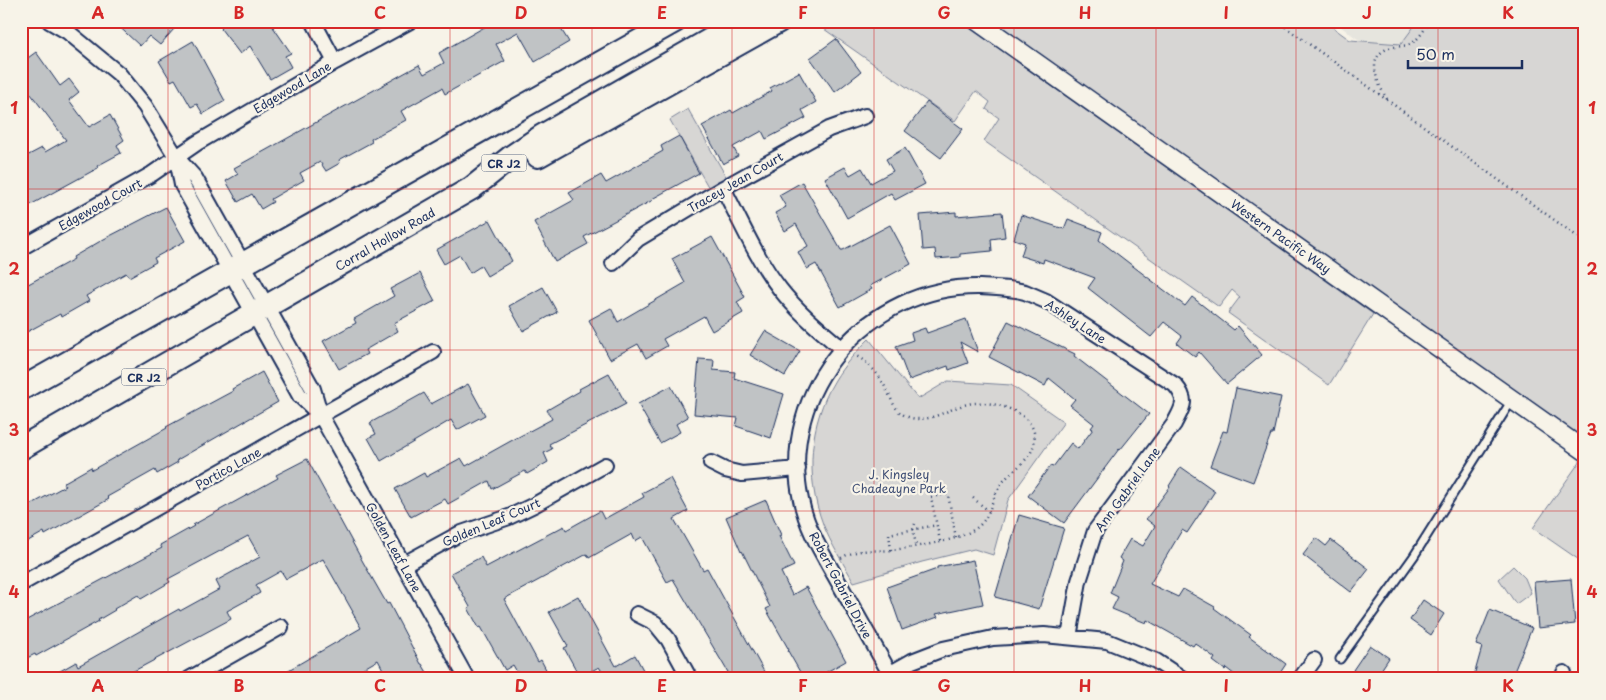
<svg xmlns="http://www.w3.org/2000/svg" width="1606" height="700" font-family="'Playpen Sans',sans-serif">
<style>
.built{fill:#e6e5de}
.green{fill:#d7d6d4;stroke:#798299}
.building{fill:#c0c3c5;stroke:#1b2f5e}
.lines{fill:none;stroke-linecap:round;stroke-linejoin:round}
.service-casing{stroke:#1b2f5e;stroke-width:11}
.minor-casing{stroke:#1b2f5e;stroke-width:18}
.tertiary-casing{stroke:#1b2f5e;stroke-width:21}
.primary-casing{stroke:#1b2f5e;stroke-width:26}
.path{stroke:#1b2f5e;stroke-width:2.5;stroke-dasharray:1 4;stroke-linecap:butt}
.service{stroke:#f7f3e8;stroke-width:7}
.minor{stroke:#f7f3e8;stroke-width:14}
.tertiary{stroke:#f7f3e8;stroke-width:18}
.primary{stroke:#f7f3e8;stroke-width:22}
.grid{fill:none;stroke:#d62828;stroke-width:1;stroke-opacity:0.55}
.labels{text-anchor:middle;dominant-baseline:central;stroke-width:4.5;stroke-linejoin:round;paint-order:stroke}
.shield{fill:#f7f3e8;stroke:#5d6a87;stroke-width:1}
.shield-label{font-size:11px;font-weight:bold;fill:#1b2f5e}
.street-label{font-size:12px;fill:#1b2f5e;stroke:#f7f3e8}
.park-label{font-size:12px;fill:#415076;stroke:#f7f3e8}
.neatline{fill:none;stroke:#d62828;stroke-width:2}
.grid-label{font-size:16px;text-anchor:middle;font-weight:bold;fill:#d62828}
</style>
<rect width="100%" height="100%" fill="#f7f3e8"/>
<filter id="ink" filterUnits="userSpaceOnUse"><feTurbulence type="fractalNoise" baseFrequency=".02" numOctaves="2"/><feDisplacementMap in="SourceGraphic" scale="10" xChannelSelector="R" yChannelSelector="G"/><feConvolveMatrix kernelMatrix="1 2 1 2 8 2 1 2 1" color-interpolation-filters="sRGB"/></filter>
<g filter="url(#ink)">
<path class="built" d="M1333,21h85l-16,23 -43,-4z"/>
<path class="green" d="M818,21h142l413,293 -44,71 -101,-72 12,-16 -8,-7 -13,17 -235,-166 15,-23 -13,-9 4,-7 -14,-11 -21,30 -131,-92z
M985,21h339l26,19 51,4 17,-23h167v424z
M688,109l40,71 -18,10 -40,-70z
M869,339l49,60 30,-18 63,4 53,37 -56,78 -15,55 -19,-6 -52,13 -68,20c-11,-19 -23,-38 -31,-58 -18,-47 -14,-101 12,-144 9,-15 21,-28 34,-41z
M1581,460l4,3v101l-52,-36z
M1513,566l12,12 6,15 -15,11 -17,-25z"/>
<path class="building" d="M113,21h68l-21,24 -11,-9 -9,10z
M217,21h52l22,32 -6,3 6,11 -21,12 -20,-33 -10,8 -19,-25 1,-1z
M495,21h61l13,21 -34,20 -17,-30 -22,12 9,17 -60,33 -3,-6 -41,23 5,9 -35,19 1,3 -33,18 1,3 -14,8 -6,-9 -20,11 4,7 -33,19 2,3 -12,7 -9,-15 -14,8 -12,-21 12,-7 -4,-6 185,-103 5,9 20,-11 -5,-10z
M836,39l25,33 -26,20 -25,-34z
M193,41l32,60 -22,13 -6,-10 -6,3 -16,-28 -4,2 -12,-20z
M36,52l24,34 9,-7 10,13 -10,8 20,27 21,-12 14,25 -7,5 4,8 -24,13 1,2 -77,42v-51l21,-11 3,4 21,-12 -45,-59v-18z
M799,72l17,30 -14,8 4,8 -40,21 -4,-8 -29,16 5,9 -15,8 -21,-38 29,-16 2,3 39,-22 -2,-3z
M927,102l36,27 -22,29 -36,-27z
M679,136l20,37 -47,26 1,1 -69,37 4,7 -33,18 -21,-40 40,-22 -5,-7 32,-18 5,8 57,-32 -2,-5z
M905,148l20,36 -30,16 -4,-7 -44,25 -22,-40 20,-11 5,8 12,-7 9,15 22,-12 -7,-12z
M802,182l39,68h2l47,-25 21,39 -41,22 2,3 -32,18 -24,-43 -9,5 -9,-17 10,-6 -12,-22 -11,7 -10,-18 11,-6 -7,-12z
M166,207l19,34 -31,17 2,4 -27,15 -3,-4 -40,23 3,5 -28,16 -1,-3 -35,19 -4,-7v-38l53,-29 -1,-2 31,-18z
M956,212v4l46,-4 3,25 -14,2 1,12 -32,3v3l-24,2 -1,-10 -12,1 -3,-35z
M1021,215l43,14 4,-10 34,13 -3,8 86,66 7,-9 42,33 4,-4 24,29 -35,29 -28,-32 -4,5 -18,-14 5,-7 -18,-14 -13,15 -63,-49 7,-10 -51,-19 -1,4 -22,-7 4,-13 -11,-4z
M490,220l22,41 -25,15 -6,-10 -11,7 -10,-18 -16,9 -8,-14z
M712,237l33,60 -8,5 6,11 -31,18 -8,-15 -41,23 4,7 -21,12 -8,-14 -28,15 -21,-39 22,-12 7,14 67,-39 -13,-24z
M420,273l15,28 -41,22 4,8 -33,19 2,4 -28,15 -16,-28 33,-18 -2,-4 40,-23 -4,-7z
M543,287l14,25 -34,19 -14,-25z
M966,319l12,33 -18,-10 8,21 -19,7 -1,-4 -39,14 -13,-34 17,-6 -2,-7 14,-5 2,5z
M1008,321l67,33 -1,2 75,58 -29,36 -1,-1 -55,74 -36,-27 22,-30 3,1 18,-24 7,6 15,-20 -2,-1 3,-4 -24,-19 5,-6 -26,-21 -4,8 -56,-29z
M765,331l35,20 -15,25 -35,-21z
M699,359l15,1 -1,10 22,2 -1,6 50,16 -13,44 -35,-12 2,-8 -44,-4z
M262,372l16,30 -101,58 1,2 -21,12 -2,-4 -48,27 2,2 -64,36 -1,-3 -23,13v-35l44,-24 -2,-3 28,-16 1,3 75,-42 -1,-1 67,-36 -1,-2z
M609,373l17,31 -77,40 3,5 -8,4 4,9 -21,12 -2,-3 -33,18 -3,-8 -41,23 -3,-5 -34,18 -16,-28 29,-16 2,4 35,-19 5,8 43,-24 43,-23 -5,-9 33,-19 -1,-2z
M468,384l17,31 -28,15 -6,-10 -70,41 -13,-23 8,-4 -6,-11 54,-30 7,11z
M671,386l17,31 -12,7 4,8 -20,11 -22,-39z
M1236,388l45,9 -8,37h-2l-18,48 -43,-16 13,-35 4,1z
M307,459l56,103 24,42 2,-1 32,61h1l9,15h-43l-10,-19 -33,19h-72l88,-51 -9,-16h1l-30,-53 -37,20 -5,-8 -25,14 4,8 -33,18 4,8 -112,60h-73l30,-17 2,4 101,-57 1,2 40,-22 -4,-8 44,-24 -12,-21 -80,43 2,3 -29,17 -3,-4 -24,14 1,1 -17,10 1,1 -63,35 -1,-2 -14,7v-38l141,-75 -2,-3 34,-19 -1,-1 85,-47 -2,-3z
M1181,467l34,24 -28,42 -5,-3 -32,54 28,13 5,-8 32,18 -1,1 37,27 -2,2 37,27 -10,15h-36l-14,-11 -1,2 -12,-9 2,-3 -20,-15 -2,3 -46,-26 -1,3 -34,-14 6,-12 -8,-4 13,-32 -4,-3 11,-19 13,7 12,-20 -9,-7 24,-32 -1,-1z
M670,478l18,33 -14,8 29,51 4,-2 61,111h-36l-59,-100 -6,3 -25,-45 -7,4 -3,-7 -43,24 -2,-4 -83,45 34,63 3,-2 10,19h-30l-8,-14 -8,5 -24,-43 -2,1 -11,-20 2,-1 -19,-34 30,-16 5,10 78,-41 2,4 34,-19 4,8 40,-22 -2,-4z
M766,500l15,35 -2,1 15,30 -13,6 11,23 14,-8 40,74 -32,18h-10l-16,-28 1,-1 -23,-41 4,-2 -28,-56 -1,1 -15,-35z
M1019,515l45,13 -25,81 -44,-12z
M1316,538l10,8 5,-6 38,29 -18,23 -48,-37z
M973,560l10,44 -47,10 2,3 -36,13 -15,-43 50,-18v-2z
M1571,579l4,45 -37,4 -4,-46z
M578,596l38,70 19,-11 13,24h-55l10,-6 -4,-6 -19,10 -16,-29 4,-2 -19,-34z
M1423,600l21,14 -13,21 -21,-15z
M1490,610l42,18 -21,51h-38l9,-32 -6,-2z
M1370,645l19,13 -14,21h-9l-13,-9z"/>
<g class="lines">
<defs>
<path id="service" d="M1340,659l74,-103 98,-156"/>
<path id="minor" d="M49,21l19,11 51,42 26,32 32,52 18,20 118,211 8,27 146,263
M313,21l22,41
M177,159l5,26 118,211 20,19
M723,188c18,34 33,70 57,101 17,22 40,41 61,59
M21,248l131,-74 45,-31 138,-81 75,-41
M613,263l25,-24 85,-51 106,-59 36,-13
M711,463l14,7 17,4 56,-5
M404,564l55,-30 50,-17 25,-12 71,-40
M21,584l412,-232
M637,614l18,9 13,16 22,40
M1564,673v6
M189,679l92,-52
M880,679l32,-18 31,-12 50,-11 51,-3 63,6 49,20 27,18
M893,679c-18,-32 -36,-64 -54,-96 -15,-27 -32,-53 -38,-83 -24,-110 67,-215 179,-213 15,1 31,1 45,5 7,3 14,6 21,9l129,84c14,16 7,23 -1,39l-79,107 -16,50 -10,56
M1300,679l14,-19"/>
<path id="tertiary" d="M977,21l608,430"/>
<path id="primary" d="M538,156l241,-135
M21,389l654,-368
M21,448l451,-260 39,-31 31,-21 201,-115"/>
</defs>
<use href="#service" class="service-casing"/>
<use href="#minor" class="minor-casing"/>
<use href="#tertiary" class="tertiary-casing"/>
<use href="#primary" class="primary-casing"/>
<path class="path" d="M1277,21l308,221
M1387,99c-10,-16 -22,-42 2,-51 8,-2 16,-1 23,-5 8,-5 13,-15 18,-22
M973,498l17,14
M915,524l-2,6 3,15
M940,541l-9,-44 17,-3 8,44
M891,550l-2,-16 48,-9
M841,558c19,-11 32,-6 52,-8 20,-3 52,-7 70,-15 29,-11 24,-28 37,-49 8,-13 24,-21 31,-34 17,-34 -29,-51 -56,-49 -23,1 -45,24 -69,13 -12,-5 -14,-17 -20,-27 -6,-13 -17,-27 -30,-33"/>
<use href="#service" class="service"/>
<use href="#minor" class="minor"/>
<use href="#tertiary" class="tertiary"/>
<use href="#primary" class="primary"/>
</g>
</g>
<path class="grid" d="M168,21v658M310,21v658M450,21v658M592,21v658M732,21v658M874,21v658M1014,21v658M1156,21v658M1296,21v658M1438,21v658M21,189h1564M21,350h1564M21,511h1564"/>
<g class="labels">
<g class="shield">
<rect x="481.5" y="154.5" width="45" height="17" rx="4"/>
<rect x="121.5" y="368.5" width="45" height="17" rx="4"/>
</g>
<g class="shield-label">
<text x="504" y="163">CR J2</text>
<text x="144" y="377">CR J2</text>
</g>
<g class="street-label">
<text transform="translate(292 87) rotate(-31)">Edgewood Lane</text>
<text transform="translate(735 182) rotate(-30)">Tracey Jean Court</text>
<text transform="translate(100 204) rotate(-29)">Edgewood Court</text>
<text transform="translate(1281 236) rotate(35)">Western Pacific Way</text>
<text transform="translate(385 239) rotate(-30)">Corral Hollow Road</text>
<text transform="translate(1076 321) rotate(33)">Ashley Lane</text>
<text transform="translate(228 468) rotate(-29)">Portico Lane</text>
<text transform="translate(1127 489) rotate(-54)">Ann Gabriel Lane</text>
<text transform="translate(491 522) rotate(-23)">Golden Leaf Court</text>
<text transform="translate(394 547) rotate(61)">Golden Leaf Lane</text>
<text transform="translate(841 585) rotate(62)">Robert Gabriel Drive</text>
</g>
<g class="park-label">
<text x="899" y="474">J. Kingsley<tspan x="899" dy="14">Chadeayne Park</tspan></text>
</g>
</g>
<rect width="1606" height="700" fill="none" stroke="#f7f3e8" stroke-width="55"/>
<path d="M1408 60v8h114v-8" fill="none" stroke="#1b2f5e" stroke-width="2.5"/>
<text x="1416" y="60" font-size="15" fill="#1b2f5e" stroke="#f7f3e8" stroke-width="4" paint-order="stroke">50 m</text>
<rect x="28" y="28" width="1550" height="644" class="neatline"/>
<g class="grid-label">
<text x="98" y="19">A</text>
<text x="239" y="19">B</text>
<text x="380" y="19">C</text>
<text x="521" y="19">D</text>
<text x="662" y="19">E</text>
<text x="803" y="19">F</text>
<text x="944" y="19">G</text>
<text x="1085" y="19">H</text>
<text x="1226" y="19">I</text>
<text x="1367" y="19">J</text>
<text x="1508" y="19">K</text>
<text x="14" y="114">1</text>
<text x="1592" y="114">1</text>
<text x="14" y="275">2</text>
<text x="1592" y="275">2</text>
<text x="14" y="436">3</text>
<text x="1592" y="436">3</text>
<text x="14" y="598">4</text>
<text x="1592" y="598">4</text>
<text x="98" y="692">A</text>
<text x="239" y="692">B</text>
<text x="380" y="692">C</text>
<text x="521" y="692">D</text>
<text x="662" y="692">E</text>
<text x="803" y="692">F</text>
<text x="944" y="692">G</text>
<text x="1085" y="692">H</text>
<text x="1226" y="692">I</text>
<text x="1367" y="692">J</text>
<text x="1508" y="692">K</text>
</g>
</svg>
